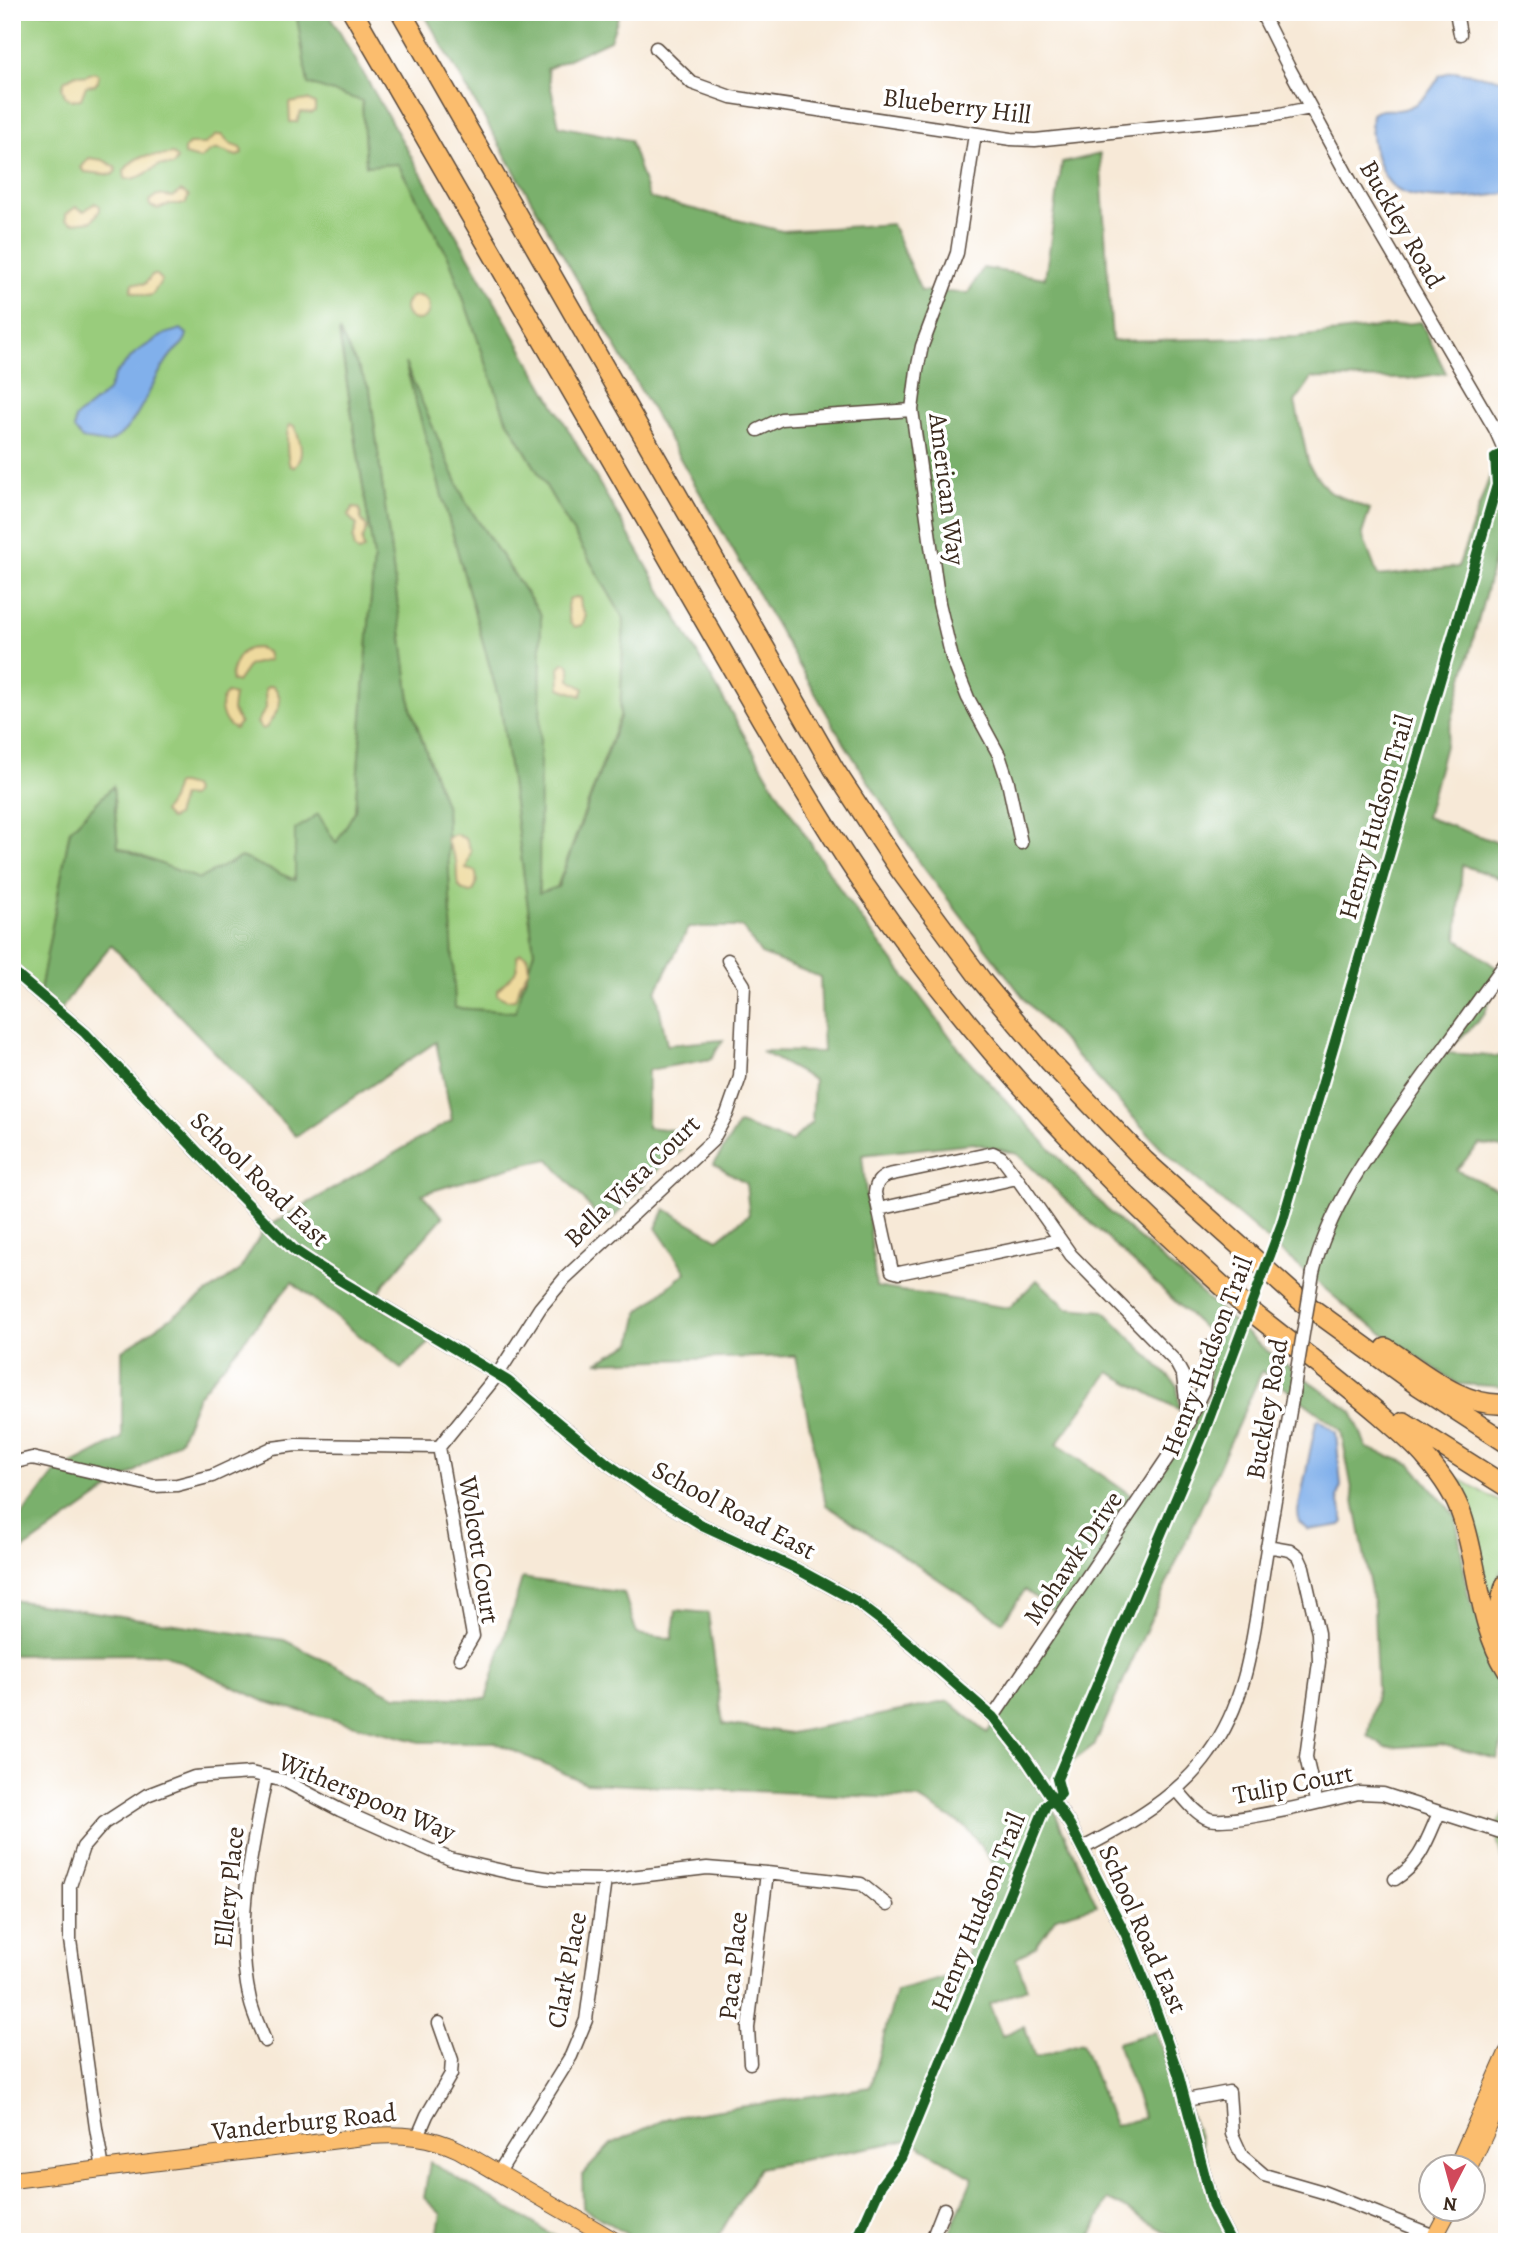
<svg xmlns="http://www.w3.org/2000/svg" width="1519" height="2254" font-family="Alegreya,serif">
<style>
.green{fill:#99cc7c;stroke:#6a7b4d;stroke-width:2}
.forest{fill:#7ab06c;stroke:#5a6d45;stroke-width:2;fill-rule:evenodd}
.sand{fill:#eeda9e;stroke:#94825e;stroke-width:2}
.water{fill:#81b0eb;stroke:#5e6d84;stroke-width:2}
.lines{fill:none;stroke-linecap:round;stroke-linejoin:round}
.minor-casing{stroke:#57473a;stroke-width:15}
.major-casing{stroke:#57473a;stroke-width:18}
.highway-casing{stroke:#57473a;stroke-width:22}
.minor{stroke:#fff;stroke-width:12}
.major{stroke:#fbbd6e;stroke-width:16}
.highway{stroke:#fbbd6e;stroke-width:19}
.minor-bridge-casing{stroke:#57473a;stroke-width:15;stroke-linecap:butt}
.minor-bridge{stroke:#fff;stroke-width:12}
.cycleway-casing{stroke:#fff;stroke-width:15}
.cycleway{stroke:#1b5e20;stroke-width:10}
.labels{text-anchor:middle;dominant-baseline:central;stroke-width:7;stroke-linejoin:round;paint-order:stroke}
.street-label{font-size:26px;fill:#3b2a1e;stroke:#fff}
</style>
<rect width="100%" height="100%" fill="#fff"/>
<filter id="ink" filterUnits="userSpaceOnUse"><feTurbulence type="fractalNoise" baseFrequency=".0143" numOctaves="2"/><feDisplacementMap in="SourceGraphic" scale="14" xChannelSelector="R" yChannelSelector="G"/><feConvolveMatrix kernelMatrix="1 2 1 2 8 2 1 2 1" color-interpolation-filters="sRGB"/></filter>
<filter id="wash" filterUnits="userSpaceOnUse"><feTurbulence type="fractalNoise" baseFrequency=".00686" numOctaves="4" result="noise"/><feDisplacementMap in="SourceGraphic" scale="28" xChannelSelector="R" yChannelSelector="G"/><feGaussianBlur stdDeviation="1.57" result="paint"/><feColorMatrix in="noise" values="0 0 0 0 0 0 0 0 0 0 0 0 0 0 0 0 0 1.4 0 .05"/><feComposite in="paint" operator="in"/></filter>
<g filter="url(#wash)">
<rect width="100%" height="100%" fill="#f7e9d7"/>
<path class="green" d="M12,12h284l66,89 4,65 32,-3 51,95 56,158 119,203 -4,97 -63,171 -4,2 -17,24 5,-298 -75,-112 -59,-133 94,337 33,244 -19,61 -60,-4 -9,-200 -35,-100 -41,-318 -31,-56 35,223 -19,254 -14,24 -2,10 -44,-15v51l-54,-24 -42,23 -81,-33 -5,-60 -43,43 -30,161 -28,-16z
M1447,1472l60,34v61l-7,5 -8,42z
M1507,1807v74l-12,-52z"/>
<path class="forest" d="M296,12h32l442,768 77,120 117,155 146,158 152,134 90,65 15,36 44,16 45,53 12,77 39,94v42l-10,29 -57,-15 -54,4 -18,-12 9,-46 -3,-82 -33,-178 -79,-59 -167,373 -53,41 55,120 -41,12 -20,29 -20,13 11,29 -38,16 13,32 22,-10 11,32 47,-15 32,82 30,-7 -27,-75 38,-11 42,99 36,111h-50l-75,-43 -20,43h-142l27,-65 -64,-37 -150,28 -44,74h-75l-57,-34 -1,-33 29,-31 57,-26 202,-31 26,-96 64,-17 36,-107 -29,-39 -48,-29 -333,-16 -92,-41h-74l-154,-40 -102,-48 -152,1v-55l272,40 111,56 91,3 36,-121 102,15 13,41 35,5 4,-29 32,3 15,111 68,9 158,-32 38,32 76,-115 -38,-28 -22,32 -177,-117 -31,-149 -198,6 35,-19 7,-31 47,-40 -30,-44 9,-19 53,30 31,-25 -3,-31 -32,-19 25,-40 52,18 21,-20 2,-42 -53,-29 62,1 -3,-75 -59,-23 -19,-27h-53l-33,64 11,54 56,-5 -12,19 -63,11 -1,57 34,4 1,19 -21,16 -55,60 -57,-67 -38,8 -89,27 21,23 -59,67 -9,19 60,35 -34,31 -109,-87 -94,114 -18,44 -166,116 -2,11v-39l43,-55 67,-35v-87l117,-80 26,-43 187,-108 -16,-78 -140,94 -185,-191 -31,37 -20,29 -20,-20 30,-161 43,-44 5,61 81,32 42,-22 54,23v-50l23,-16 18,29 19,-32 19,-254 -35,-226 31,59 41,318 35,100 9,200 60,4 19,-61 -33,-244 -96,-344 61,140 75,112 -2,278 19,-6 62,-170 4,-98 -119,-203 -56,-158 -51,-94 -32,2 -4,-65 -54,-17zM973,1143l44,11 194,181 -3,63 -70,102 -81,-56 52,-72 71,38 -3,-25 -73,-74 -37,-3 -30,-28 -28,28 -133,-21 -14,-132z
M423,12h197l-10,28 -63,29 12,57 71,14 19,58 133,33 110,-7 29,67 47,2 15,-25 62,10 17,-115 38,-9 12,187 185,-4 124,-15 25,51 -39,6 -95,-1 -17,24 14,64 20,26 41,17 -8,25 16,42 80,-9 49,-140v85l-81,305 81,29v35l-45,-16 -5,74 44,32 -17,44 -39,38 62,4v92l-27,-5 -24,26 51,24v193l-49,-3 -101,-68 -190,-162 -140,-152 -107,-139 -79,-125z
M430,2162l135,80h-129l5,-28 -17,-16z"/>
<path class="sand" d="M94,72l5,3 -1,6 -3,4 -9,1 -5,13 -10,1 -6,-4 -3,-9 3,-7 11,-6 9,2z
M307,100l8,4v7l-4,2 -10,-1 -4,10h-7l-1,-19z
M217,135h5l10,10 9,3 1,6 -5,2c-21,-6 -18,-12 -37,3l-16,-4v-6l5,-5h16z
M173,154l4,5 -4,7 -13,-1c-13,7 -20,15 -35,14l-1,-8c16,-22 26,-12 49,-17z
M89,158l14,2 12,7 1,4 -4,4 -27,-3 -4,-4z
M181,191l8,5 -4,8h-15l-12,5 -8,-3 -1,-5 8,-6 15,2z
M95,203l5,3v4l-8,11 -20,2 -6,-3v-6l10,-7 8,4z
M152,275h5l5,5 -10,15 -6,1 -15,-5 2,-8 12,1z
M405 308a12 12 0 1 1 24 0a12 12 0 1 1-24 0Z
M290,425l4,1c6,13 12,30 0,41l-4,-1c-3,-8 -5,-35 0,-41z
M353,508l7,1 1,10 6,9 -5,13 2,8 -5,3 -4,-3 -2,-10 4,-14 -9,-9z
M576,597l4,1 1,9 5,9 -4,9 -7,2 -5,-4 -3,-17 2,-7z
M258,648l9,4 2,8 -20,5 -12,17h-5c-3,-9 5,-28 14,-32 3,-2 9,-2 12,-2z
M563,663h4l3,4v13l14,9 -3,7 -21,-8 -1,-20z
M269,686l5,1c13,16 1,27 -8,41l-4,1 -5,-6 9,-15 -1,-19z
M227,693l7,2 -2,15 8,13 -5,6c-13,-5 -19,-26 -8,-36z
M176,784h5l11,3 2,5 -3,5 -9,-1 -6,20 -6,3 -7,-7 8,-12z
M455,834l11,5 5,12 -5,18 9,2c3,6 2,18 -4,22 -20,-4 -12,-18 -15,-32 -2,-8 -8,-14 -10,-22z
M521,953l6,3 2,13 -8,14 -6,16 -8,1 -10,-5v-4c9,-13 24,-16 20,-35z"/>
<path class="water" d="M1454,71l47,8 6,3v110l-3,2c-27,4 -79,9 -103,-2 -24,-12 -32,-55 -29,-78 8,-6 16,-4 26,-4 20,-2 33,-18 42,-35z
M181,329l6,5c-2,11 -10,13 -16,21 -20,24 -34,78 -64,88l-25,-4 -8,-10 1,-11 33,-27 7,-17 21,-22 29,-18z
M1318,1419l18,13 5,54 -3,12 6,24 -3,3 -32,5 -10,-8 -1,-11 18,-89z"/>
</g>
<g filter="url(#ink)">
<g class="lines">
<defs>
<path id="minor" d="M1261,12l27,54 69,127 138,236 12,27
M1456,12l4,22
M656,48l36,35 39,14 280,42 24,1 240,-25 35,-7
M975,134l-18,119 -35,93 -5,24 -5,40 27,193 13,55 16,40 31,57 9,27 13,61
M758,430l23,-11 131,-9
M12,971l73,62 142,150 67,67 47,31 167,100 100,83 43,30 51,31 93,43 59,32 42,32 97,85 33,42 44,66 56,110 25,61 27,77 35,134 18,35
M1017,1178l-16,-21 -8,-4 -105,22c-9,4 -12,8 -13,18l17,78 7,2 161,-33
M879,1209l138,-31 54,77 104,106 8,15 6,47
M1313,1273c17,-69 60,-125 100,-182 31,-43 63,-87 94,-130
M439,1447l59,-73 42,-66 25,-30 147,-137 15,-27 13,-37 4,-92 -16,-25
M439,1447l34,189 -13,22
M12,1463l20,-5 122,28 23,-1 35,-9 60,-28 24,-3 143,2
M1267,1546l23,4 8,6 5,11 15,66 1,29 -13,95 10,44
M993,1717l185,-275 25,-52 5,-43
M1177,1790c9,10 19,24 32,29 21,7 122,-20 150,-26l24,1 124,40
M1083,1848c47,-24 95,-51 126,-95 41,-55 45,-126 56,-192 9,-57 19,-115 29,-173
M1395,1879c25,-15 33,-41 44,-66
M265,2041c-5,-13 -12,-27 -15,-41 -17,-74 2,-150 16,-223
M750,2063l-2,-35 19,-155
M1186,2100l43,-8 3,42 10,22 22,19 59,17 109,43
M418,2136l9,-21 24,-41 1,-14 -13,-37
M103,2169l-7,-41 -26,-188v-54l13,-39 21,-24 43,-28 47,-18 57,-4 34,8 55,29 110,49 62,14 41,6 52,1 102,-12 60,5 94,11 26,21
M499,2172l72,-116 15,-36 19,-140
M931,2242l13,-33"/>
<path id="major" d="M1457,2166l50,-113
M1470,2166l37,-79
M12,2180l359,-44c32,-2 59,0 88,14l158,92
M1432,2242l18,-34"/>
<path id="highway" d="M353,12l409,708c33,55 65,111 101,163 86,126 187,241 298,346 31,29 63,60 96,87 42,33 84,65 125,100 15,14 32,27 45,43 14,16 28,36 35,57 17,50 16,108 45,154
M401,12l433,757 66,101 82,111 68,81 95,99 155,139 116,84 91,59
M1386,1348c36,23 76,60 121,56
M1404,1422l103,65
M1507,1582c-9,19 -7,38 0,56"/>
</defs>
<use href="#minor" class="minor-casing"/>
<use href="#major" class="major-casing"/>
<use href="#highway" class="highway-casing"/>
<use href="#minor" class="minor"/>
<use href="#major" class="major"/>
<use href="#highway" class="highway"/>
<defs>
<path id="minor-bridge" d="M1294,1388l19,-115"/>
</defs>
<use href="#minor-bridge" class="minor-bridge-casing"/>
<use href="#minor-bridge" class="minor-bridge"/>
<defs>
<path id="cycleway" d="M12,971l73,62 142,150 67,67 47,31 167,100 100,83 43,30 51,31 93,43 59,32 42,32 97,85 33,42 44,66 56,110 25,61 27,77 35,134 18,35
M856,2242l25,-57 20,-27 145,-353 15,-11 -4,-15 146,-344 79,-212 215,-738 -2,-28 12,-6"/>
</defs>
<use href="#cycleway" class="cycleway-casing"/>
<use href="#cycleway" class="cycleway"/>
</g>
</g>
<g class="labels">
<g class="street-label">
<text transform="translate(957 106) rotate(7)">Blueberry Hill</text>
<text transform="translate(1402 224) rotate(60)">Buckley Road</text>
<text transform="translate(947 489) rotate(83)">American Way</text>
<text transform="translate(1376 817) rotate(-74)">Henry Hudson Trail</text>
<text transform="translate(260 1179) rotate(44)">School Road East</text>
<text transform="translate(632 1181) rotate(-44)">Bella Vista Court</text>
<text transform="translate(1207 1356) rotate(-69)">Henry Hudson Trail</text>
<text transform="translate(1267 1409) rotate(-80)">Buckley Road</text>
<text transform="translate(734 1510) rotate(28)">School Road East</text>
<text transform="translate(479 1550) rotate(81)">Wolcott Court</text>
<text transform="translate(1073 1558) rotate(-56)">Mohawk Drive</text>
<text transform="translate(1293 1784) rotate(-11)">Tulip Court</text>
<text transform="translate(367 1797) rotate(23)">Witherspoon Way</text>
<text transform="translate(229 1887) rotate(-84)">Ellery Place</text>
<text transform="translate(978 1912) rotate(-68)">Henry Hudson Trail</text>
<text transform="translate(1143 1929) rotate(66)">School Road East</text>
<text transform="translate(733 1966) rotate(-84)">Paca Place</text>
<text transform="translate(567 1970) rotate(-79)">Clark Place</text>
<text transform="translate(304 2122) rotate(-6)">Vanderburg Road</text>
</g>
</g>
<rect width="1519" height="2254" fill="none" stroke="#fff" stroke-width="42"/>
<g transform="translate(1452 2188) rotate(186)"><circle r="33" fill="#ffffff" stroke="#b1aaa5" stroke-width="2"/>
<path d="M0-5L12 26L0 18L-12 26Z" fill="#d1495b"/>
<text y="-10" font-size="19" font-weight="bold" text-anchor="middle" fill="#3b2a1e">N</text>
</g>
</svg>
